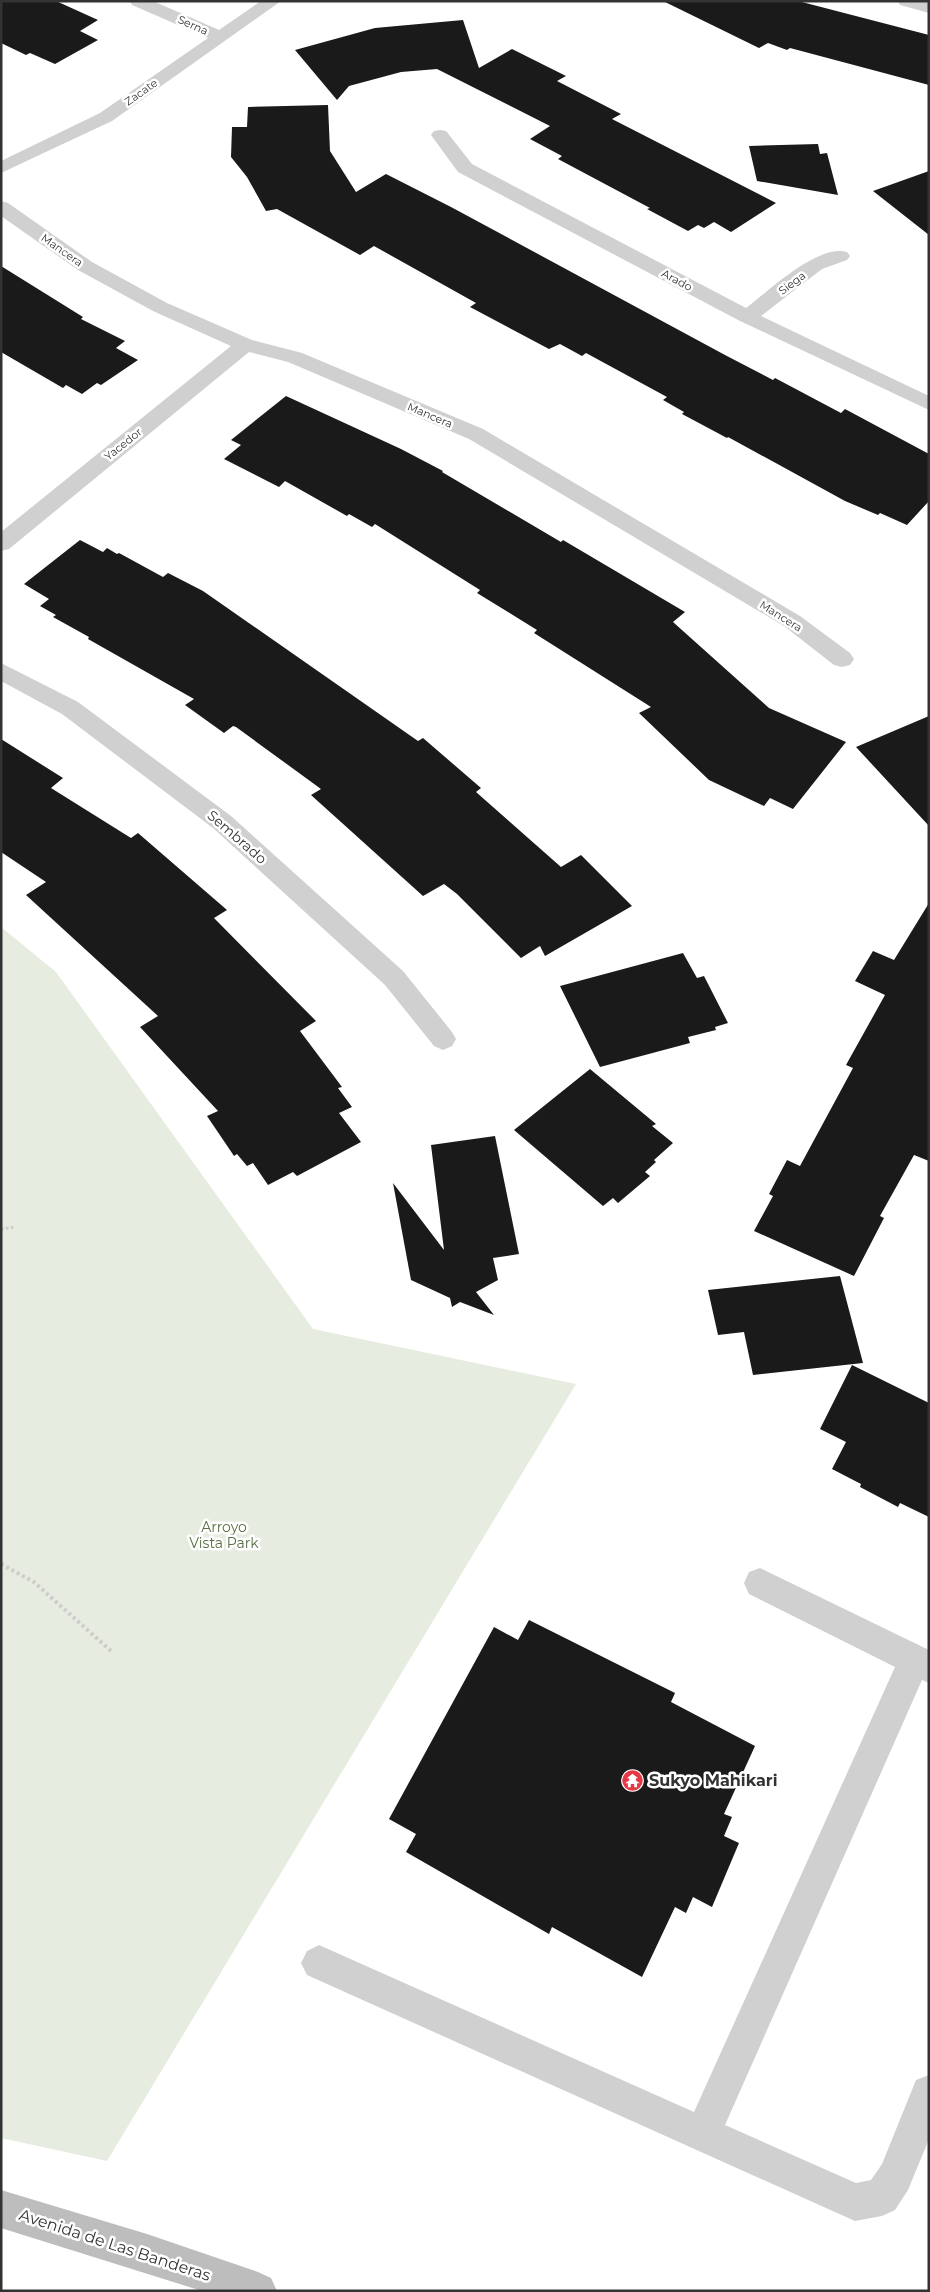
<svg xmlns="http://www.w3.org/2000/svg" width="930" height="2292" font-family="Montserrat,sans-serif">
<style>
.green{fill:#e6ecdf}
.building{fill:#1a1a1a}
.lines{fill:none;stroke-linecap:round;stroke-linejoin:round}
.path-far1{stroke:#cdcdcd;stroke-width:3;stroke-dasharray:2.5 2.5;stroke-linecap:butt}
.path{stroke:#cdcdcd;stroke-width:4;stroke-dasharray:3 3;stroke-linecap:butt}
.lane{fill:#d0d0d0;fill-rule:evenodd}
.street{fill:#d0d0d0;fill-rule:evenodd}
.secondary{fill:#bdbdbd;fill-rule:evenodd}
.labels{text-anchor:middle;dominant-baseline:central;stroke-width:5;stroke-linejoin:round;paint-order:stroke}
.far-street-label{font-size:11px;fill:#333;stroke:#fff}
.street-label{font-size:14px;fill:#333;stroke:#fff}
.park-label{font-size:14px;fill:#56703f;stroke:#fff}
.near-poi-label{font-size:16px;font-weight:bold;fill:#333;stroke:#fff;text-anchor:start}
.near-street-label{font-size:16px;fill:#333;stroke:#fff}
</style>
<rect width="100%" height="100%" fill="#fff"/>
<path class="green" d="M1,927l55,45 257,357 263,55 -469,777 -106,-23z"/>
<path class="building" d="M1,1h55l42,19 -18,11 18,9 -43,24 -25,-11 -4,2 -25,-12z
M663,1h135l131,34v50l-139,-37 -3,2 -19,-7 -9,5z
M463,20l16,48 33,-19 54,27 -9,5 64,33 -9,5 164,84 -45,29 -17,-10 -10,6 -6,-3 -10,6 -41,-22 3,-1 -92,-49 4,-3 -32,-17 20,-13 -113,-57 -36,3 -52,14 -12,14 -42,-50 80,-22z
M328,105l2,46 26,41 30,-18 65,33 274,148 48,25 2,-2 66,35 4,-4 84,45v47l-22,24 -27,-12 -2,2 -33,-14 -117,-64 -1,1 -45,-24 2,-2 -21,-12 4,-3 -81,-44 -4,3 -22,-12 -11,5 -79,-42 6,-4 -102,-57 -14,9 -83,-46 -11,2 -19,-34 -16,-20 1,-30h15l1,-20z
M818,144l2,10 7,-1 11,42 -81,-14 -8,-35z
M929,171v64l-56,-44z
M1,266l82,51 -2,2 44,22 -9,7 22,12 -37,25 -4,-2 -15,11 -16,-9 -3,3 -62,-36z
M286,396l115,53 42,22 -1,1 119,70 2,-2 122,72 -12,10 96,86 77,34 -53,67 -23,-11 -6,8 -55,-26 -70,-67 12,-6 -117,-74 3,-3 -60,-37 3,-3 -105,-66 -3,3 -23,-13 -2,2 -62,-35 -6,6 -55,-28 17,-14 -10,-5z
M80,540l23,12 4,-4 10,6 2,-1 44,24 5,-4 35,18 215,150 5,-3 58,50 -5,4 85,75 20,-12 51,51 -87,50 -5,-10 -19,12 -64,-64 -13,-10 -21,12 -112,-101 10,-6 -85,-62 -3,-1 -9,7 -39,-28 9,-6 -106,-60 1,-2 -36,-20 3,-2 -16,-9 9,-7 -25,-15z
M929,716v110l-73,-79z
M1,739l62,39 -12,10 80,50 7,-5 89,77 -13,8 102,103 -16,10 42,56 -4,1 14,19 -13,6 22,29 -64,34 -4,-4 -25,13 -15,-22 -6,3 -10,-12 -3,2 -2,-3 -25,-37 11,-5 -78,-84 18,-11 -132,-121 20,-13 -45,-30z
M929,903v258l-15,-6 -34,61 4,2 -30,58 -100,-45 19,-35 -4,-2 18,-34 13,6 53,-98 -7,-3 39,-70 -30,-14 18,-30 21,9z
M683,953l14,25 7,-2 24,47 -13,4 1,3 -28,7 2,6 -90,24 -40,-81z
M590,1069l66,55 -4,2 21,17 -19,17 2,2 -11,10 5,4 -32,27 -5,-5 -10,8 -89,-76z
M495,1136l24,118 -26,4 5,22 -22,12 18,23 -34,-13 -8,5 -2,-9 -39,-18 -18,-97 51,67 -13,-105z
M840,1276l23,87 -110,12 -9,-43 -26,3 -10,-45z
M852,1365l77,38v114l-29,-14 -2,4 -38,-20 1,-3 -29,-15 14,-27 -26,-13z
M529,1620l146,73 -4,9 84,44 -31,68 8,3 -8,19 15,7 -27,64 -19,-10 -7,16 -11,-6 -33,70 -90,-50 -3,7 -143,-82 10,-18 -27,-15 105,-192 24,13z"/>
<g class="lines">
<path class="path-far1" d="M1,1229l14,-2"/>
<path class="path" d="M1,1564l33,18 77,69"/>
<path class="lane" d="M760,1568l169,82v33l-7,-3 -197,445 131,58 15,-3 11,-16 34,-84 13,-5v64l-21,51 -13,20 -13,6 -27,5 -548,-246 -6,-12 6,-12 12,-6 375,167 201,-445 -146,-73 -5,-11 5,-11z"/>
<path class="street" d="M130,1h23l66,29 42,-29h20l-169,120 -111,52v-12l99,-48 108,-75 -76,-33z
M898,1l31,1v11l-29,-8z
M440,130l6,1 26,33 274,144c23,-17 71,-64 101,-56l3,4 -3,4 -25,9 -61,47 168,80v14l-189,-89 -282,-149 -27,-37 3,-4z
M1,201l7,2 84,59 75,41 85,37 50,13 181,76 317,187 50,37 4,6 -4,6 -8,2 -8,-2 -50,-39 -315,-187 -181,-77 -39,-10 -240,197 -8,2v-19l230,-186 -78,-35 -75,-41 -77,-54z
M1,663l77,39 153,114 172,155 49,61 4,7 -4,7 -9,4 -9,-4 -49,-61 -172,-157 -151,-114 -61,-33z"/>
<path class="secondary" d="M1,2190l146,44 111,38 13,6 6,13h-75l-201,-63z"/>
</g>
<defs>
<symbol id="temple-disc" viewBox="-11 -11 22 22"><circle r="9.5" fill="#e63946" stroke="#fff"/><path d="M0-6L5-2H3V0L6.5 2.5H4V6H1.5V3h-3V6H-4V2.5H-6.5L-3 0V-2H-5Z" fill="#fff"/></symbol>
</defs>
<g fill-rule="evenodd">
<use href="#temple-disc" x="620" y="1768" width="25" height="25"/>
</g>
<g class="labels">
<g class="far-street-label">
<text transform="translate(193 25) rotate(24)">Serna</text>
<text transform="translate(141 92) rotate(-35)">Zacate</text>
<text transform="translate(62 250) rotate(35)">Mancera</text>
<text transform="translate(677 280) rotate(28)">Arado</text>
<text transform="translate(792 283) rotate(-37)">Siega</text>
<text transform="translate(430 415) rotate(23)">Mancera</text>
<text transform="translate(123 444) rotate(-39)">Yacedor</text>
<text transform="translate(781 616) rotate(32)">Mancera</text>
</g>
<g class="street-label">
<text transform="translate(237 837) rotate(41)">Sembrado</text>
</g>
<g class="park-label">
<text x="224" y="1527">Arroyo<tspan x="224" dy="16">Vista Park</tspan></text>
</g>
<g class="near-poi-label">
<text x="649" y="1780">Sukyo Mahikari</text>
</g>
<g class="near-street-label">
<text transform="translate(115 2245) rotate(18)">Avenida de Las Banderas</text>
</g>
</g>
<rect width="930" height="2292" fill="none" stroke="#333333" stroke-width="5"/>
</svg>
